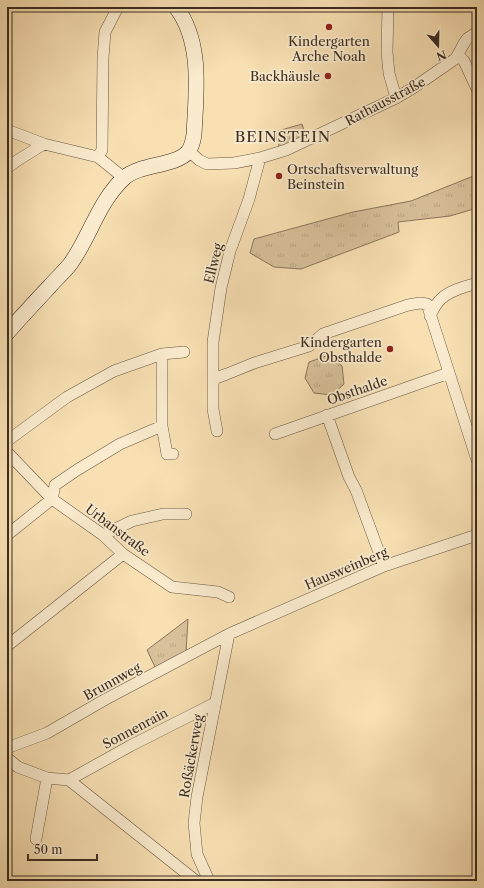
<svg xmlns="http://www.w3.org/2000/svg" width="484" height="888" font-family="'Libre Caslon Text',serif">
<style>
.grass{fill:url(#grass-dots);stroke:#89765d}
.park{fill:url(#park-tufts);stroke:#89765d}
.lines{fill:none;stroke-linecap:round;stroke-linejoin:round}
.street-casing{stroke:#6a5845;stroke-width:12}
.secondary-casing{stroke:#3a2b20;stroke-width:16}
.street{stroke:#faebce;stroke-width:11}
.secondary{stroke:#faebce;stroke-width:15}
.poi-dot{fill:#8f2418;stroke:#faebce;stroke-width:1.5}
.labels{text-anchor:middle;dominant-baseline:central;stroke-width:3.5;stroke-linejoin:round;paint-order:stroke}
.poi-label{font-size:13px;fill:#3a2b20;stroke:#faebce;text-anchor:end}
.street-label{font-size:13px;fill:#3a2b20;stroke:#faebce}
.quarter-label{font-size:15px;letter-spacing:1px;fill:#3a2b20;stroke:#faebce}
</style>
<defs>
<pattern id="grass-dots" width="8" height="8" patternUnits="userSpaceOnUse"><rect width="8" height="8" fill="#d8c19a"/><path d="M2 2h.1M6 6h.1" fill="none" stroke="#baa684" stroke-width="1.8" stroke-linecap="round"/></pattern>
<pattern id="park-tufts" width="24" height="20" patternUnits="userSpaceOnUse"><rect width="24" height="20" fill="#d8c19a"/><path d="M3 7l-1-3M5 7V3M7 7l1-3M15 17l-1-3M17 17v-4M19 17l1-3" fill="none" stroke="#baa684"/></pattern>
</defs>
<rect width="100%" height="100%" fill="#f8e0b3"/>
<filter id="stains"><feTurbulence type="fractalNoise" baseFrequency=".005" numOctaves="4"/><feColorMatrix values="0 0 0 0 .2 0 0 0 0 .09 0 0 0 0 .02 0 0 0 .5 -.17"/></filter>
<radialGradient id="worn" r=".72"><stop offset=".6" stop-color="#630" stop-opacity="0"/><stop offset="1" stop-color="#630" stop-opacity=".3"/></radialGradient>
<path class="grass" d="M302,124l4,12 -26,12 -6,-16z"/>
<path class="park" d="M477,173v35l-27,8 -52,6 1,10 -98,37 -27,-2 -24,-14 4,-14 99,-27 58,-11 60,-24z
M329,355l13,11 2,18 -12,11 -18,-2 -9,-15 4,-16z
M188,619l-2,33 -31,15 -8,-17z"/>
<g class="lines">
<defs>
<path id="street" d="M388,7l-1,45 2,21 7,25
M458,55l6,6 13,28
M7,130l37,14 54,13 26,21
M189,151l10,9 8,4 27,-1 26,-5 26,-8 110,-52 17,-10 42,-29c5,-6 7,-15 13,-21 3,-2 6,-4 9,-5
M98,157l4,-7 1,-92 2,-26 13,-25
M7,168l11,-8 26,-16
M430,316c3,-6 6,-13 11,-17 9,-9 24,-12 36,-16
M162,354v72
M213,379l14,-5 27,-11 55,-17 14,-12 85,-29 12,-2 7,1 50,156
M327,415l22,62 7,13 28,76
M217,431l-4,-22v-67l8,-54 9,-37 19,-52 11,-41
M275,434l174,-61
M7,441l60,-44 47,-26 48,-17 22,-2
M7,452l45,47 51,36 20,19 49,33 46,5 11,5
M7,535l45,-36 3,-14 22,-15 43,-26 42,-18 5,28h6
M103,535l29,-14 31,-7h23
M7,646l116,-92
M7,748l40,-15 59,-34 123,-65 155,-68 93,-31
M7,758l11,9 29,11 22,2
M69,780l61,-34 85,-43
M69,780l127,101
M36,839l11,-61
M209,881l-12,-27 -3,-31 3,-26 32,-163"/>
<path id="secondary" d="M7,333c14,-16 29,-32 43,-47 7,-8 15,-15 21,-23 19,-27 28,-62 53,-85 17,-15 50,-11 64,-26 4,-5 5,-11 6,-17 2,-42 9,-92 -18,-128"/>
</defs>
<use href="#street" class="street-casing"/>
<use href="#secondary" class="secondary-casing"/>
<use href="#street" class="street"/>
<use href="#secondary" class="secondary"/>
</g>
<g class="poi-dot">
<circle cx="329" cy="27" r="4"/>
<circle cx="328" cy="76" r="4"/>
<circle cx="279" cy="176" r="4"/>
<circle cx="390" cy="349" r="4"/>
</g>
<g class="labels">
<g class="poi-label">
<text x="329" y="41" text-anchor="middle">Kindergarten<tspan x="329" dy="15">Arche Noah</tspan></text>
<text x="320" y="76">Backhäusle</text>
<text x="287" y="169" text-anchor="start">Ortschaftsverwaltung<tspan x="287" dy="15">Beinstein</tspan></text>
<text x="382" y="342">Kindergarten<tspan x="382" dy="15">Obsthalde</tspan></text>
</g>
<g class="street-label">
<text transform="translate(385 101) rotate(-28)">Rathausstraße</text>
<text transform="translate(213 263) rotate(-76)">Ellweg</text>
<text transform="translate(357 390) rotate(-19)">Obsthalde</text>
<text transform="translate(118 530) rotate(37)">Urbanstraße</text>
<text transform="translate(346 568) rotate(-23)">Hausweinberg</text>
<text transform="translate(112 681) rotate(-29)">Brunnweg</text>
<text transform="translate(135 728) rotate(-28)">Sonnenrain</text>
<text transform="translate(191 756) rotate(-80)">Roßäckerweg</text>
</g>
<g class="quarter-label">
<text x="283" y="136">BEINSTEIN</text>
</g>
</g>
<rect width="484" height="888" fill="none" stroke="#f8e0b3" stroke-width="24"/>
<rect x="8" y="8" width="468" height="872" fill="none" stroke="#3a2b20" stroke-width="2"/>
<rect x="12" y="12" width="460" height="864" fill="none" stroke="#3a2b20"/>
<g transform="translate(438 46) rotate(160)" stroke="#faebce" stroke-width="3" paint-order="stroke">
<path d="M0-3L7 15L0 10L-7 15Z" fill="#3a2b20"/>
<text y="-6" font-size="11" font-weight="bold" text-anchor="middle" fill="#3a2b20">N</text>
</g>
<path d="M28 854v6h69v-6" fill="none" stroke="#3a2b20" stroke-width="2"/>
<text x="34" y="854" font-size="12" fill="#3a2b20" stroke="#faebce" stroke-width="3" paint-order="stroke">50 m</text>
<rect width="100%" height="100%" filter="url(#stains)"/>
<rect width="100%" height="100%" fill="url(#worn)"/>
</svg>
